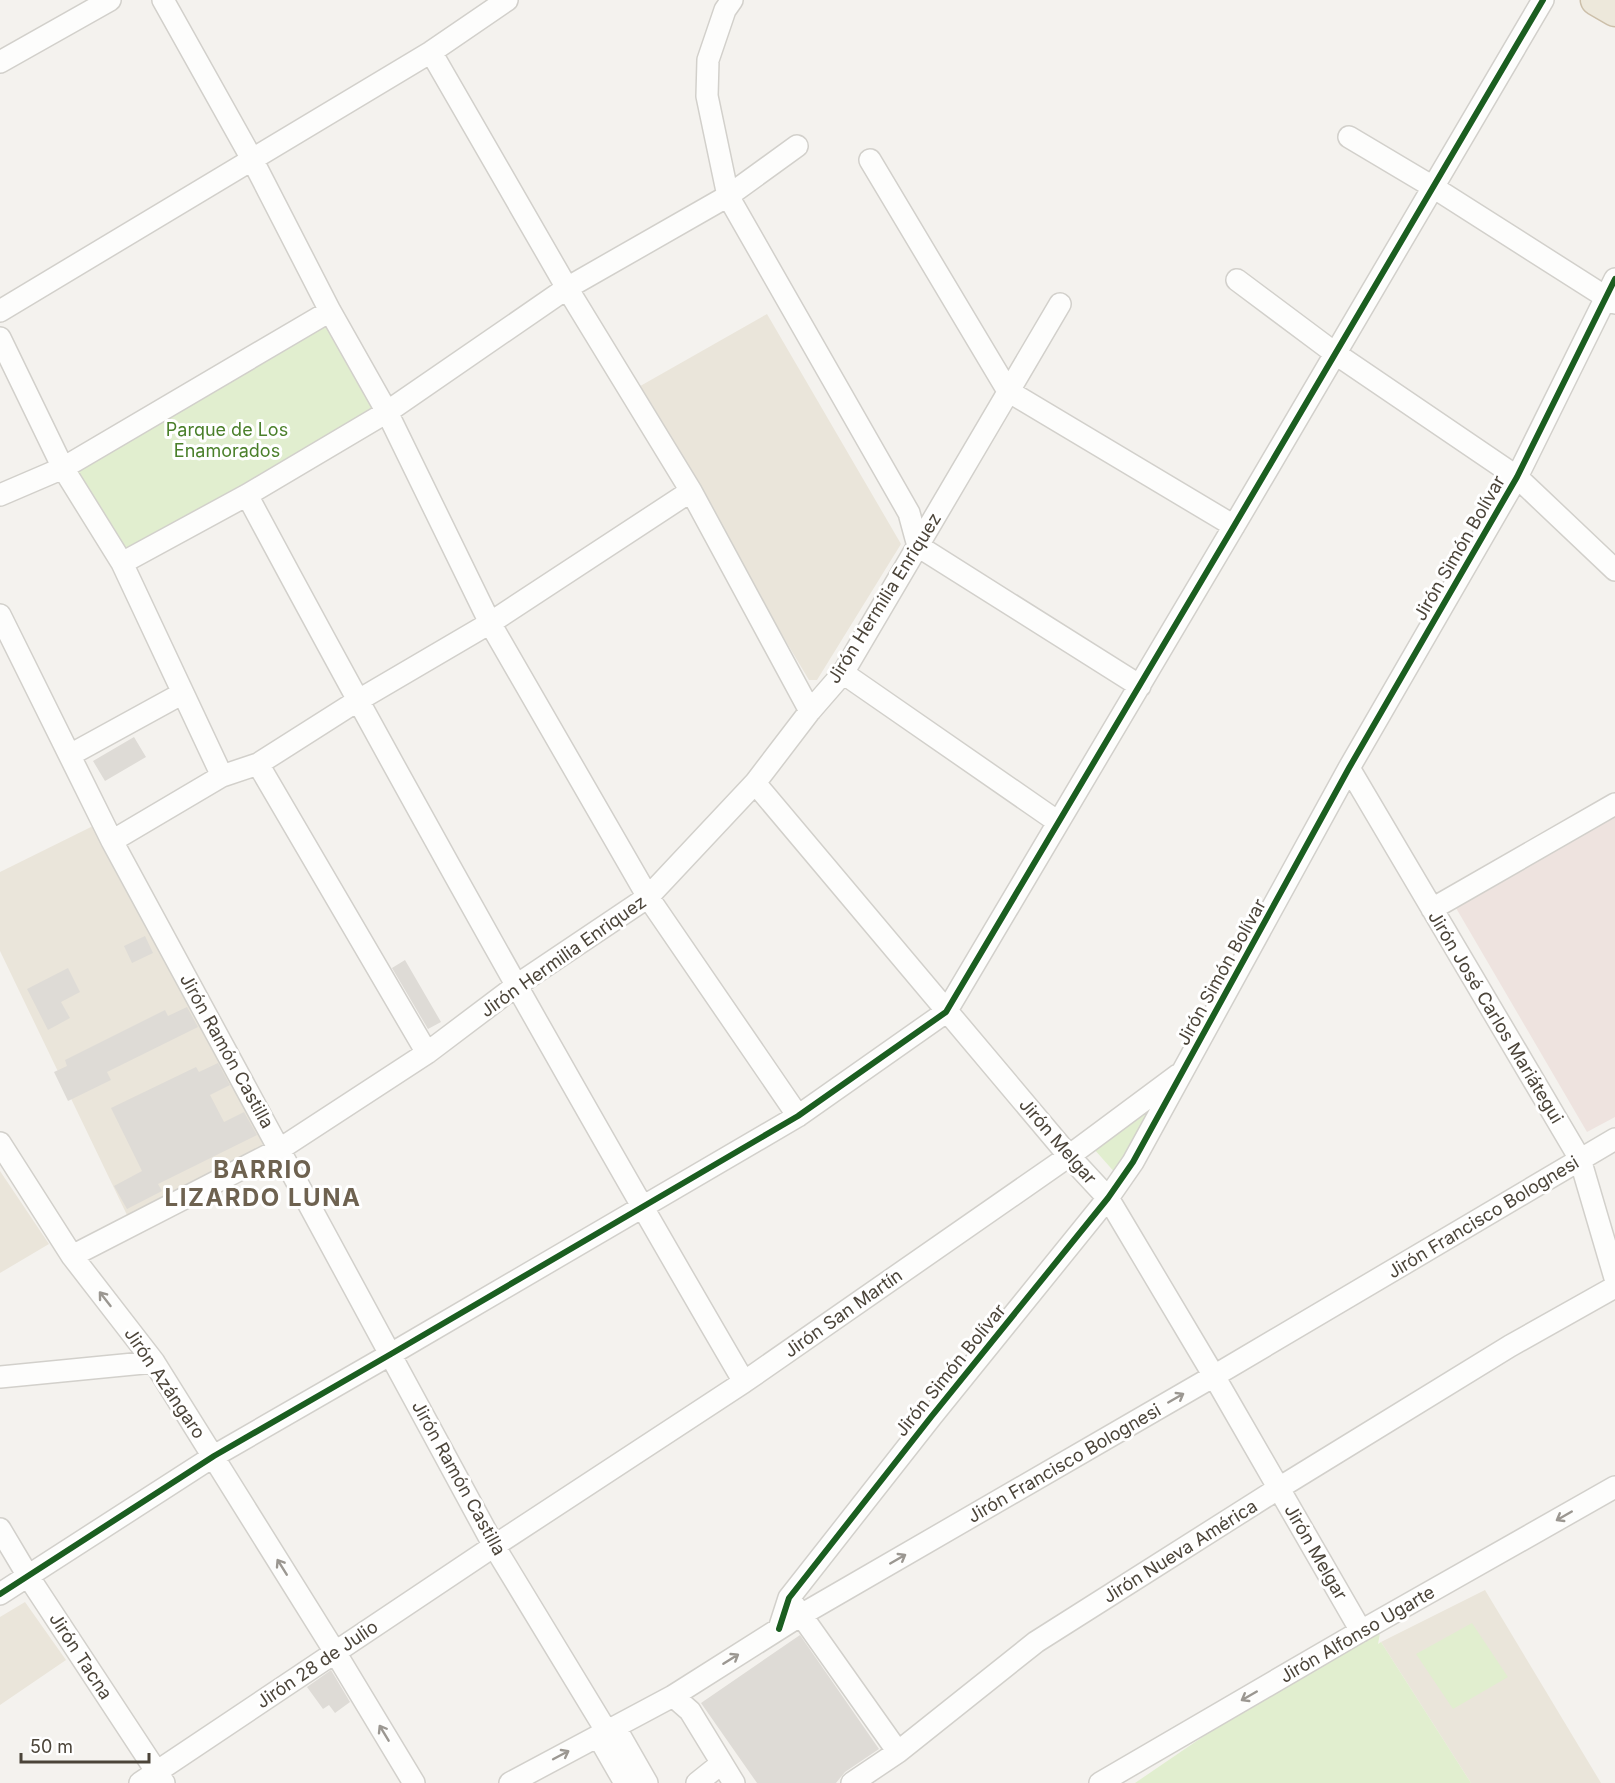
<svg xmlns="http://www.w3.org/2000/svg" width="1615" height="1783" font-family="Inter,sans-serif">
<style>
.education{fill:#eae5da}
.medical{fill:#eee3df}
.green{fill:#e1eecf}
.building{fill:#dedbd6}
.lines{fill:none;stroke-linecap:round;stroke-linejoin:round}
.minor-casing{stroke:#d2d0cb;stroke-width:24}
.highway-casing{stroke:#ccbfa9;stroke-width:33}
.minor{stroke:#fdfdfc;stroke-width:21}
.highway{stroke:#ede8db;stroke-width:30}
.cycleway-casing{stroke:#fff;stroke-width:10}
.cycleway{stroke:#1b5e20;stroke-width:6}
.oneway{stroke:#9b9791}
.labels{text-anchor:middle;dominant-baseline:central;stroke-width:6;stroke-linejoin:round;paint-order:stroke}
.park-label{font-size:18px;fill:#4a7f2a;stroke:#fff}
.street-label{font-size:18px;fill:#4b4439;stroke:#fff}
.district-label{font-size:24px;font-weight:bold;letter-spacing:1.5px;fill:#6e6250;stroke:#fff}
</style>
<rect width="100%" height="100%" fill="#f4f2ee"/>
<path class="education" d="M767,314l134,230 -84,136h-8l-174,-291z
M93,826l177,318 -143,71 -127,-264v-79z
M0,1171l49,73 -49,29z
M1485,1590l116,193h-130l-90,-141z
M25,1602l41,58 -66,45v-88z"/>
<path class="medical" d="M1615,814v303l-28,15 -131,-224z"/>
<path class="green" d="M328,318l59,94 -265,151 -55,-97z
M1175,1080l-58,95 -31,-35z
M1472,1623l36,54 -55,32 -37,-55z
M1380,1633l-2,11 3,-2 90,141h-336l113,-77 124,-72z"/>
<path class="building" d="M134,737l12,20 -41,24 -12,-20z
M145,936l8,17 -21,10 -8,-17z
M405,960l36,62 -13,7 -36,-61z
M68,968l12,24 -19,10 9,16 -22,12 -21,-41z
M187,1007l11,20 -91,45 4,8 -43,21 -14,-29 13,-6 -2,-6 100,-50 3,6z
M218,1063l12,22 -20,10 14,27 20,-10 13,23 -99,49 4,7 -35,18 -13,-23 28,-15 -31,-63 85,-41 3,5z
M800,1635l79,114 -34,23 -9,11h-79l-56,-80z
M331,1670l19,32 -15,11 -6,-8 -6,4 -16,-22z"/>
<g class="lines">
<defs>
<path id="minor" d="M163,0l90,161 77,150 57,101 103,211 158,274 150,219
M732,0l-7,10 -17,50 -1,36 21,100 181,317 9,33 222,140
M431,52l136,236 124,203 119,220
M0,62l110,-62
M1349,137l84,50 182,116
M870,160l138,231 226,135
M1237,280l99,74 181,123 98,93
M0,311l431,-259 76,-52
M0,338l63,130 59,95 100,213
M0,495l63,-27 267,-157
M247,495c160,299 326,594 497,887
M122,563l125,-68 140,-83 180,-124 161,-92 69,-50
M0,615l112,226 382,705 113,186
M843,673l215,149
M70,755l113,-62
M258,764l169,289
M1349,768l231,391 35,119
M755,783l314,373 39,42 106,178 147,255
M112,841l110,-65 36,-12 99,-63 133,-78 201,-132
M1432,909l183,-105
M0,1143l72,113 82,106 181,290 79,131
M72,1256l208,-107 147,-96 90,-68 131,-88 107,-114 55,-72 33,-38 217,-369
M0,1377l154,-15
M0,1529l28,47 136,207
M0,1594l214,-138 177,-102 407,-238 148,-104 288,-486 309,-526
M794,1605l104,147
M779,1629l10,-31 142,-181 177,-219 25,-36 216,-394 168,-291 98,-198
M673,1696l17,15 44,72
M615,1727l32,56
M598,1736l27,47
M140,1783l354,-237 250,-164 325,-226 109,-81
M510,1783l163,-87 128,-81 413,-239 401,-237
M697,1783l25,-20
M852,1783l46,-31 138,-110 243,-154 231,-142 105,-59
M1100,1783l261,-152 254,-144"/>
<path id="highway" d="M1596,0l19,11"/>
</defs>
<use href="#minor" class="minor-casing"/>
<use href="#highway" class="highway-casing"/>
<use href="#minor" class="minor"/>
<use href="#highway" class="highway"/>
<defs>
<path id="cycleway" d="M0,1594l214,-138 177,-102 407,-238 148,-104 288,-486 309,-526
M779,1629l10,-31 142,-181 177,-219 25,-36 216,-394 168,-291 98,-198"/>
</defs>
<use href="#cycleway" class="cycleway-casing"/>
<use href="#cycleway" class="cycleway"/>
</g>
<defs><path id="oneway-shaft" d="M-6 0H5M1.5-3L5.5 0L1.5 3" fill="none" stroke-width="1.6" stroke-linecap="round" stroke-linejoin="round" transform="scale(1.5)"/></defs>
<g class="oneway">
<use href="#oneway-shaft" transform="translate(105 1299) rotate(-128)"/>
<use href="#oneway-shaft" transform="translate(1176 1398) rotate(-30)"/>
<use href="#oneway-shaft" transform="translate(1564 1516) rotate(150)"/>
<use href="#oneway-shaft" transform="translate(898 1559) rotate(-30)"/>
<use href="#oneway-shaft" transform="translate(282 1567) rotate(-122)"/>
<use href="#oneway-shaft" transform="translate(731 1659) rotate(-32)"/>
<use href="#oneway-shaft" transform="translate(1249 1696) rotate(150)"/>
<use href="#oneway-shaft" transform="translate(384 1733) rotate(-121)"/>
<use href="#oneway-shaft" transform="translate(561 1755) rotate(-28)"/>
</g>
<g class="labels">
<g class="park-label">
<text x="227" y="429">Parque de Los<tspan x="227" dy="21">Enamorados</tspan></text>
</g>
<g class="street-label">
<text transform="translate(1459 548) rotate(-60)">Jirón Simón Bolívar</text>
<text transform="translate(884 598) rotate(-58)">Jirón Hermilia Enriquez</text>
<text transform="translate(563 956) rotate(-35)">Jirón Hermilia Enriquez</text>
<text transform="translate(1221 972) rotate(-61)">Jirón Simón Bolívar</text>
<text transform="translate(1496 1017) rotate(59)">Jirón José Carlos Mariátegui</text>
<text transform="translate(227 1051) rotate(61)">Jirón Ramón Castilla</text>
<text transform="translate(1058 1141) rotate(49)">Jirón Melgar</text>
<text transform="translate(1483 1217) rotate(-31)">Jirón Francisco Bolognesi</text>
<text transform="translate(843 1313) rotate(-35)">Jirón San Martín</text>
<text transform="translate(950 1370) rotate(-51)">Jirón Simón Bolívar</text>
<text transform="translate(165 1383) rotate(56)">Jirón Azángaro</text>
<text transform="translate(1064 1463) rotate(-30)">Jirón Francisco Bolognesi</text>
<text transform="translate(459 1478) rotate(61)">Jirón Ramón Castilla</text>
<text transform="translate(1180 1551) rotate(-32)">Jirón Nueva América</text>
<text transform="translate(1316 1552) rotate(60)">Jirón Melgar</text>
<text transform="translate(1357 1634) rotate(-30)">Jirón Alfonso Ugarte</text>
<text transform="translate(81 1656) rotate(57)">Jirón Tacna</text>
<text transform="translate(317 1664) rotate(-34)">Jirón 28 de Julio</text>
</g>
<g class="district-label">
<text x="263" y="1169">BARRIO<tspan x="263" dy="28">LIZARDO LUNA</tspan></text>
</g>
</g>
<path d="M21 1753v9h128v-9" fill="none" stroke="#4b4439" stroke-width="3"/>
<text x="30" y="1753" font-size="18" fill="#4b4439" stroke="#ffffff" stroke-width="4.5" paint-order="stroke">50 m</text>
</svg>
